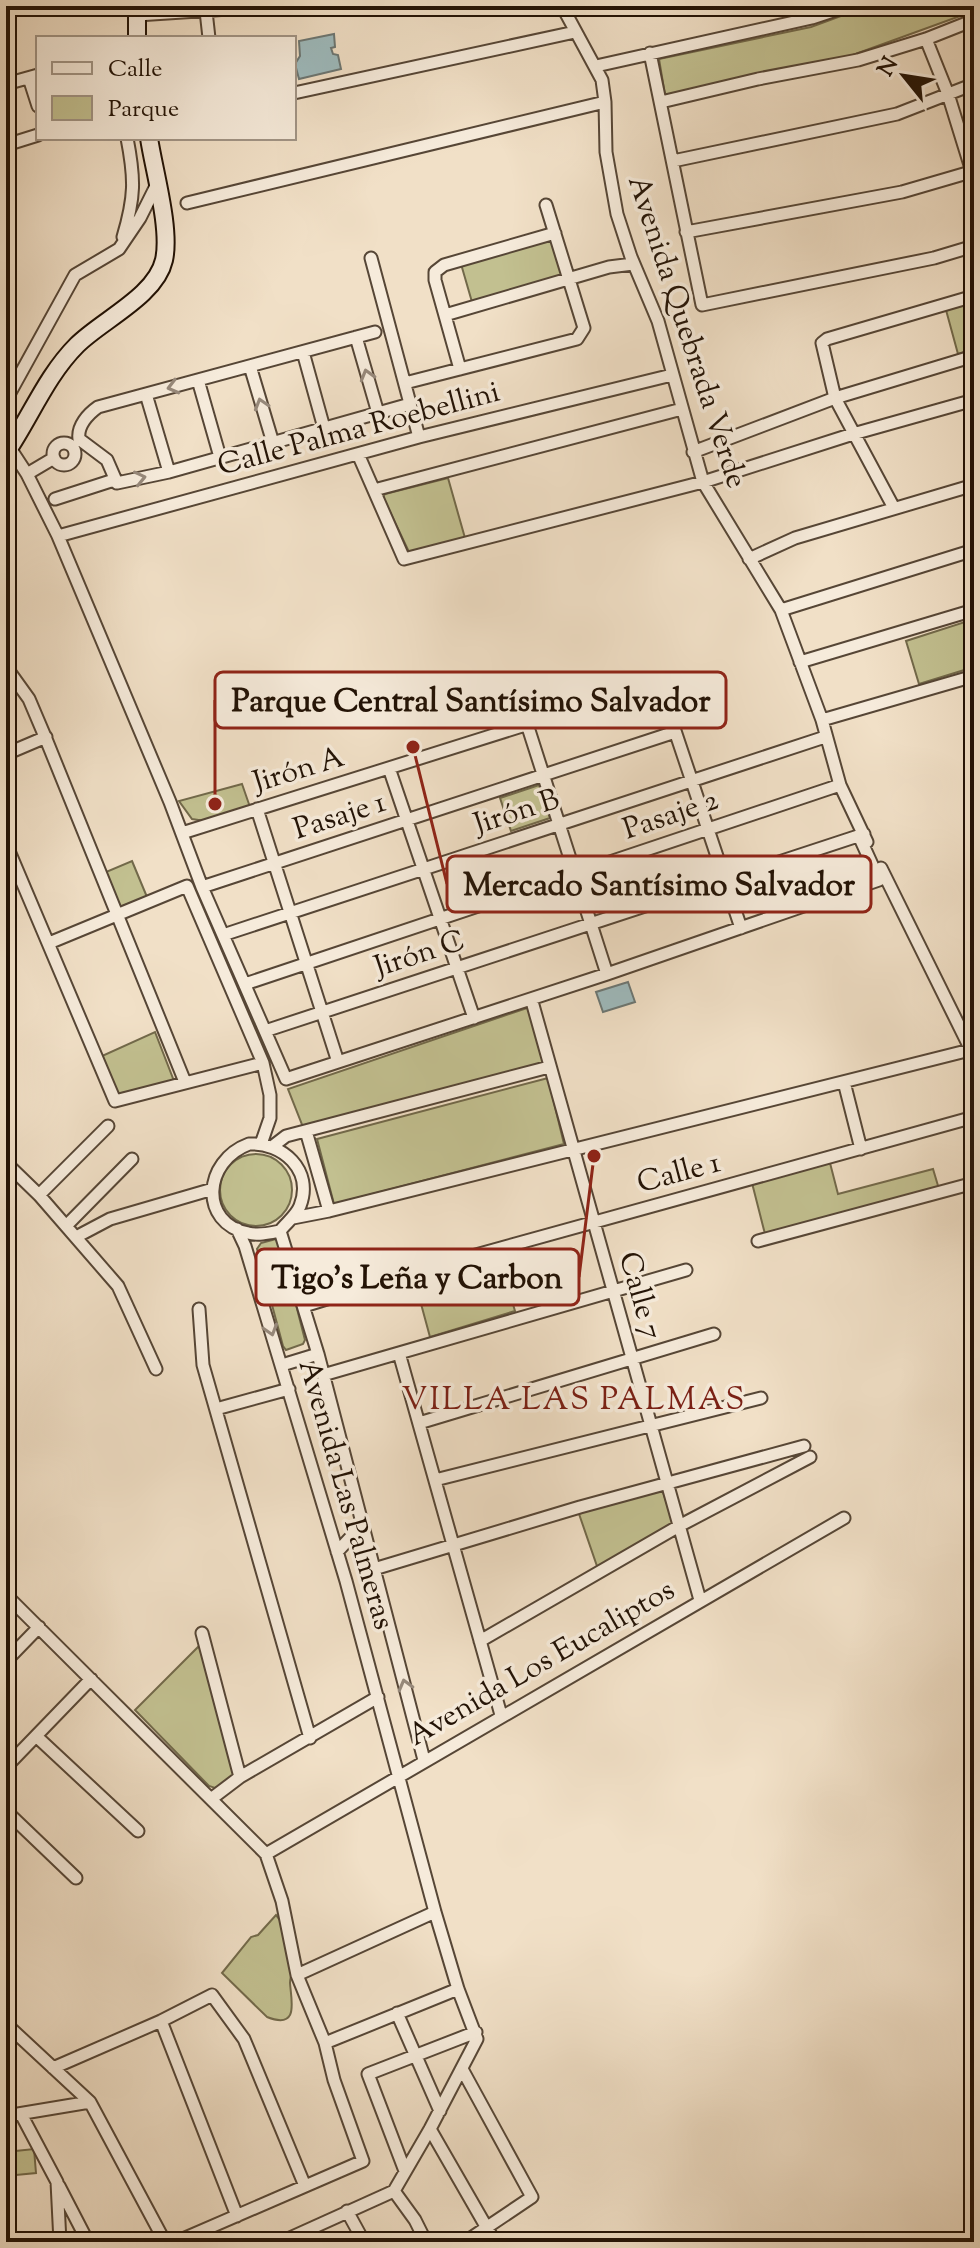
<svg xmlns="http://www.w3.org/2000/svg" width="980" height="2248" font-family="'Sorts Mill Goudy',serif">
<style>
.green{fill:#c2c090;stroke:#72694a;stroke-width:2}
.water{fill:#9ebbbe;stroke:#6c7774;stroke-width:2}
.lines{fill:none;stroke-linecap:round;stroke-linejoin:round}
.minor-casing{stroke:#564636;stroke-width:15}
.secondary-casing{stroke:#221205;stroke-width:20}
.minor{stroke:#f6ebdb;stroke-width:11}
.secondary{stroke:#f6ebdb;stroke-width:16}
.oneway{stroke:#97897b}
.labels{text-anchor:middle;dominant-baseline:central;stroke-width:7;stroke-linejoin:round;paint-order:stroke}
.street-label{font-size:30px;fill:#221205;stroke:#f6ebdb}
.neighbourhood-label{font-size:32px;letter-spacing:2px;fill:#7a1f14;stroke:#f6ebdb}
.leader{fill:none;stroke:#8f2418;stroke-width:3}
.callout-dot{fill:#8f2418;stroke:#f6ebdb;stroke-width:3}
.callout{fill:#f6ebdb;stroke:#8f2418;stroke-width:3}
.callout-label{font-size:32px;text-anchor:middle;font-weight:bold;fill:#221205}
</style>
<rect width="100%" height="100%" fill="#f1e0c7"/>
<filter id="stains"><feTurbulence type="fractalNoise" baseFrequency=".0025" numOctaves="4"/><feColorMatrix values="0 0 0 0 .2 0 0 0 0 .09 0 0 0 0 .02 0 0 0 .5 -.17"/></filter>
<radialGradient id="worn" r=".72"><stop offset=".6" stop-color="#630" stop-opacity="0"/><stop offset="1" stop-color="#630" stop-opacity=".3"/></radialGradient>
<path class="green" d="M868,6h106v5l-124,45 -185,39 -6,-36 152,-32z
M551,238l11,38 -90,26 -11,-38z
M974,302v47l-16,5 -12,-44z
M448,478l17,60 -56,14 -26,-55 2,-3z
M974,619v48l-55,17 -13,-43z
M242,784l8,23 -45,14 -13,-2 -13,-18z
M539,785l11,33 -39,13 -11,-33z
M132,861l15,36 -27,10 -14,-35z
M530,1007l16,55 -243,65 -15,-38z
M155,1032l19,49 -56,13 -16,-38z
M548,1078l16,66 -230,60 -17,-65z
M220 1190a36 36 0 1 1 72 0a36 36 0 1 1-72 0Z
M830,1163l8,31 95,-25 6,20 -174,45 -13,-51z
M276,1239l4,3 25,98 -2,4 -17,6 -3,-4 -26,-97 4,-6z
M498,1253l17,58 -85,26 -16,-59z
M662,1489l12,37 -76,43 -20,-58z
M199,1646l37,126 -2,5 -19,11 -6,-2 -74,-76z
M276,1915c12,13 17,37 16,55 0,4 -2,8 -2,13 1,17 10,47 -23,34l-45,-44 29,-36 7,-2z
M34,2149l2,24 -30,3v-24z"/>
<path class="water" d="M334,34l1,13 -4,1 2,6 5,1 3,14 -42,10 -4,-15 5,-8 -1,-15z
M628,982l7,20 -32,10 -7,-20z"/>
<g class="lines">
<defs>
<path id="minor" d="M562,6l40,74 3,22 1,50 11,62 14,43 27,64 45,161 78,128 41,110 18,65 27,57
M206,11l3,27
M137,15l121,-8
M926,39l22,55 26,84
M650,53l52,252 232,-47 40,-12
M596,66l216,-48 36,-12
M29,78l9,28
M6,84l32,-9
M294,93l281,-61
M661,102l97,-23 100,-19 68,-21 48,-19
M6,145l32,-10
M673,161l224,-47 77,-30
M187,203l418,-101
M686,232l216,-40 72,-21
M123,237c12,-40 12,-58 4,-99
M371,258l48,179
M445,315l164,-48 24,-3
M375,332l-277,75c-10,7 -21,19 -19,32l28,21 10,23 52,-11 241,-68
M356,337l22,76
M303,352l21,76
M250,366l23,77
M460,369l-25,-89v-8l9,-7 111,-32
M198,380l22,77
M405,383l172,-44 7,-11 -38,-123
M146,394l23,78
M6,400l69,-125 44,-26 21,-31 17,-34
M53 454a11 11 0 1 1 22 0a11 11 0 1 1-22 0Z
M10,448l17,26 31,62 112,266 32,85 84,192 321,-105 272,-94 -20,-44
M693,452l142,-54 139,-42
M358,454l46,105 299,-77 150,-48 121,-34
M27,474l27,-16
M374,490l308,-81
M55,499l59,-19
M894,508l-59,-110 -13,-55 5,-4 147,-43
M58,536l361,-99 253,-62
M749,559l46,-21 179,-53
M781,610l193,-60
M800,662l174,-52
M6,667l23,32 17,40 139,343
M822,720l152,-44
M527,724l80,250
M6,754l40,-17
M389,768l85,250
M257,809l81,253
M182,833l477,-150 82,245
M6,844l109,257 148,-38
M881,868l93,188
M202,887l473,-155
M223,935l602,-198
M49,943l138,-57 76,177 7,32v23l-9,26
M245,984l595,-199
M533,1005l167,595
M265,1031l599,-197
M844,1082l17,67
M306,1131l23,80
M249,1144c33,-2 65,26 51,62 -4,10 -13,16 -20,25 -10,2 -21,5 -32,2 -49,-10 -45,-72 1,-89z
M273,1146l13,-10 263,-69
M6,1163l33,32 79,91 38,83
M39,1195l69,-69
M293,1218l36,-7 645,-162
M66,1226l66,-67
M237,1229l8,17 101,335 89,331 23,77 19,50 -47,90 -36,62 -113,51
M280,1231l38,123 106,406
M76,1237l34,-18 103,-30
M758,1241l216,-58
M304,1306l114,-35 556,-154
M199,1309l4,56 107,373
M399,1353l102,362
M282,1365l36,-11
M323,1375l363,-105
M216,1409l73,-20
M419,1423l295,-89
M435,1480l326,-82
M337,1552l26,-28
M374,1569l206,-62 224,-61
M6,1595l260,259 16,47 15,74 28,68 9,37 29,81 -187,81
M202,1633l38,144
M480,1641l199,-115 131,-69
M6,1661l33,-34
M36,1736l102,95
M6,1767l85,-88
M211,1799l29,-22 138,-80
M6,1811l70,67
M266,1854l578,-336
M297,1975l138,-63
M397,2013l43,98
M161,2021l76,195
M6,2024l84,78 75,140
M325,2043l133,-54
M53,2068l108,-47 51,-26 32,44 61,147
M462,2069l70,128 -67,45
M21,2114l36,68 3,60
M6,2116l84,-14
M430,2129l65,113
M405,2171l-37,-97 108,-42
M59,2186l29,56
M394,2191l21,29 11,22
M347,2211l17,31"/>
<path id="secondary" d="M137,38v-32
M6,453c24,-35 40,-77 71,-108 25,-25 79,-49 87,-85 7,-31 -10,-89 -15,-122"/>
</defs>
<use href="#minor" class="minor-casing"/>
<use href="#secondary" class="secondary-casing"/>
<use href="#minor" class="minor"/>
<use href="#secondary" class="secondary"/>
</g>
<defs><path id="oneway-chevron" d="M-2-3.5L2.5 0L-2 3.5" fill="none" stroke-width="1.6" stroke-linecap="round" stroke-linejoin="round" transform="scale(2)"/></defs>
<g class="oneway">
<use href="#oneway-chevron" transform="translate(367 375) rotate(-106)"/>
<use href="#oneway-chevron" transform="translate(173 387) rotate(165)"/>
<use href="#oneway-chevron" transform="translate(261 404) rotate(-107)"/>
<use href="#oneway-chevron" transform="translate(140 478) rotate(-13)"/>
<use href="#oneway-chevron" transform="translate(271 1330) rotate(73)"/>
<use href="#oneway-chevron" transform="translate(405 1685) rotate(-105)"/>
</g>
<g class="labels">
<g class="street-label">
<text transform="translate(686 332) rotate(72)">Avenida Quebrada Verde</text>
<text transform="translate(359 430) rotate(-15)">Calle Palma Roebellini</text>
<text transform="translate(299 771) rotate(-17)">Jirón A</text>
<text transform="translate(517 813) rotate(-18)">Jirón B</text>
<text transform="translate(671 816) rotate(-19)">Pasaje 2</text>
<text transform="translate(340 817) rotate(-18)">Pasaje 1</text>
<text transform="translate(420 955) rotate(-18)">Jirón C</text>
<text transform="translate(679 1174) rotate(-15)">Calle 1</text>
<text transform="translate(639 1296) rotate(74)">Calle 7</text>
<text transform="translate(345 1495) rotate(74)">Avenida Las Palmeras</text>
<text transform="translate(542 1664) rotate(-30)">Avenida Los Eucaliptos</text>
</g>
<g class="neighbourhood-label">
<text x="574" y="1401">VILLA LAS PALMAS</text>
</g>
</g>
<path class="leader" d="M215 804L215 700M413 747L447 884M594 1156L579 1277"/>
<g class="callout-dot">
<circle cx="215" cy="804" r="8"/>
<circle cx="413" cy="747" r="8"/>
<circle cx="594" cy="1156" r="8"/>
</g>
<g class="callout">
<rect x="215" y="672" width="511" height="56" rx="8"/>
<rect x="447" y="856" width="424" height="56" rx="8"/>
<rect x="256" y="1249" width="323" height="56" rx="8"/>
</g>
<g class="callout-label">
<text x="471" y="711">Parque Central Santísimo Salvador</text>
<text x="659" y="895">Mercado Santísimo Salvador</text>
<text x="417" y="1288">Tigo's Leña y Carbon</text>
</g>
<rect width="980" height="2248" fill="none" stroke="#f1e0c7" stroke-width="32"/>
<rect x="8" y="8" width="964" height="2232" fill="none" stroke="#221205" stroke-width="4"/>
<rect x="16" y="16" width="948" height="2216" fill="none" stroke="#221205" stroke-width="2"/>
<rect x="36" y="36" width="260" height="104" fill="#f6ebdb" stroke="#a19485" stroke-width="2"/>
<rect x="52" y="62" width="40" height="12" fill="#f6ebdb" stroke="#a19485" stroke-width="2"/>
<text x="108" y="76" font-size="24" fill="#221205">Calle</text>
<rect x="52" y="96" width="40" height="24" fill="#c2c090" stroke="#a19485" stroke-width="2"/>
<text x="108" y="116" font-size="24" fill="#221205">Parque</text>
<g transform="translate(904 76) rotate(300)" stroke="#f6ebdb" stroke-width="6" paint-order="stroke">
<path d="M0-6L14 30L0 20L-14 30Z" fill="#221205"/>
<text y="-12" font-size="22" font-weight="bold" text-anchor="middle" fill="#221205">N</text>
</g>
<rect width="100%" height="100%" filter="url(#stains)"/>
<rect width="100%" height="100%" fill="url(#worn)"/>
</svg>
